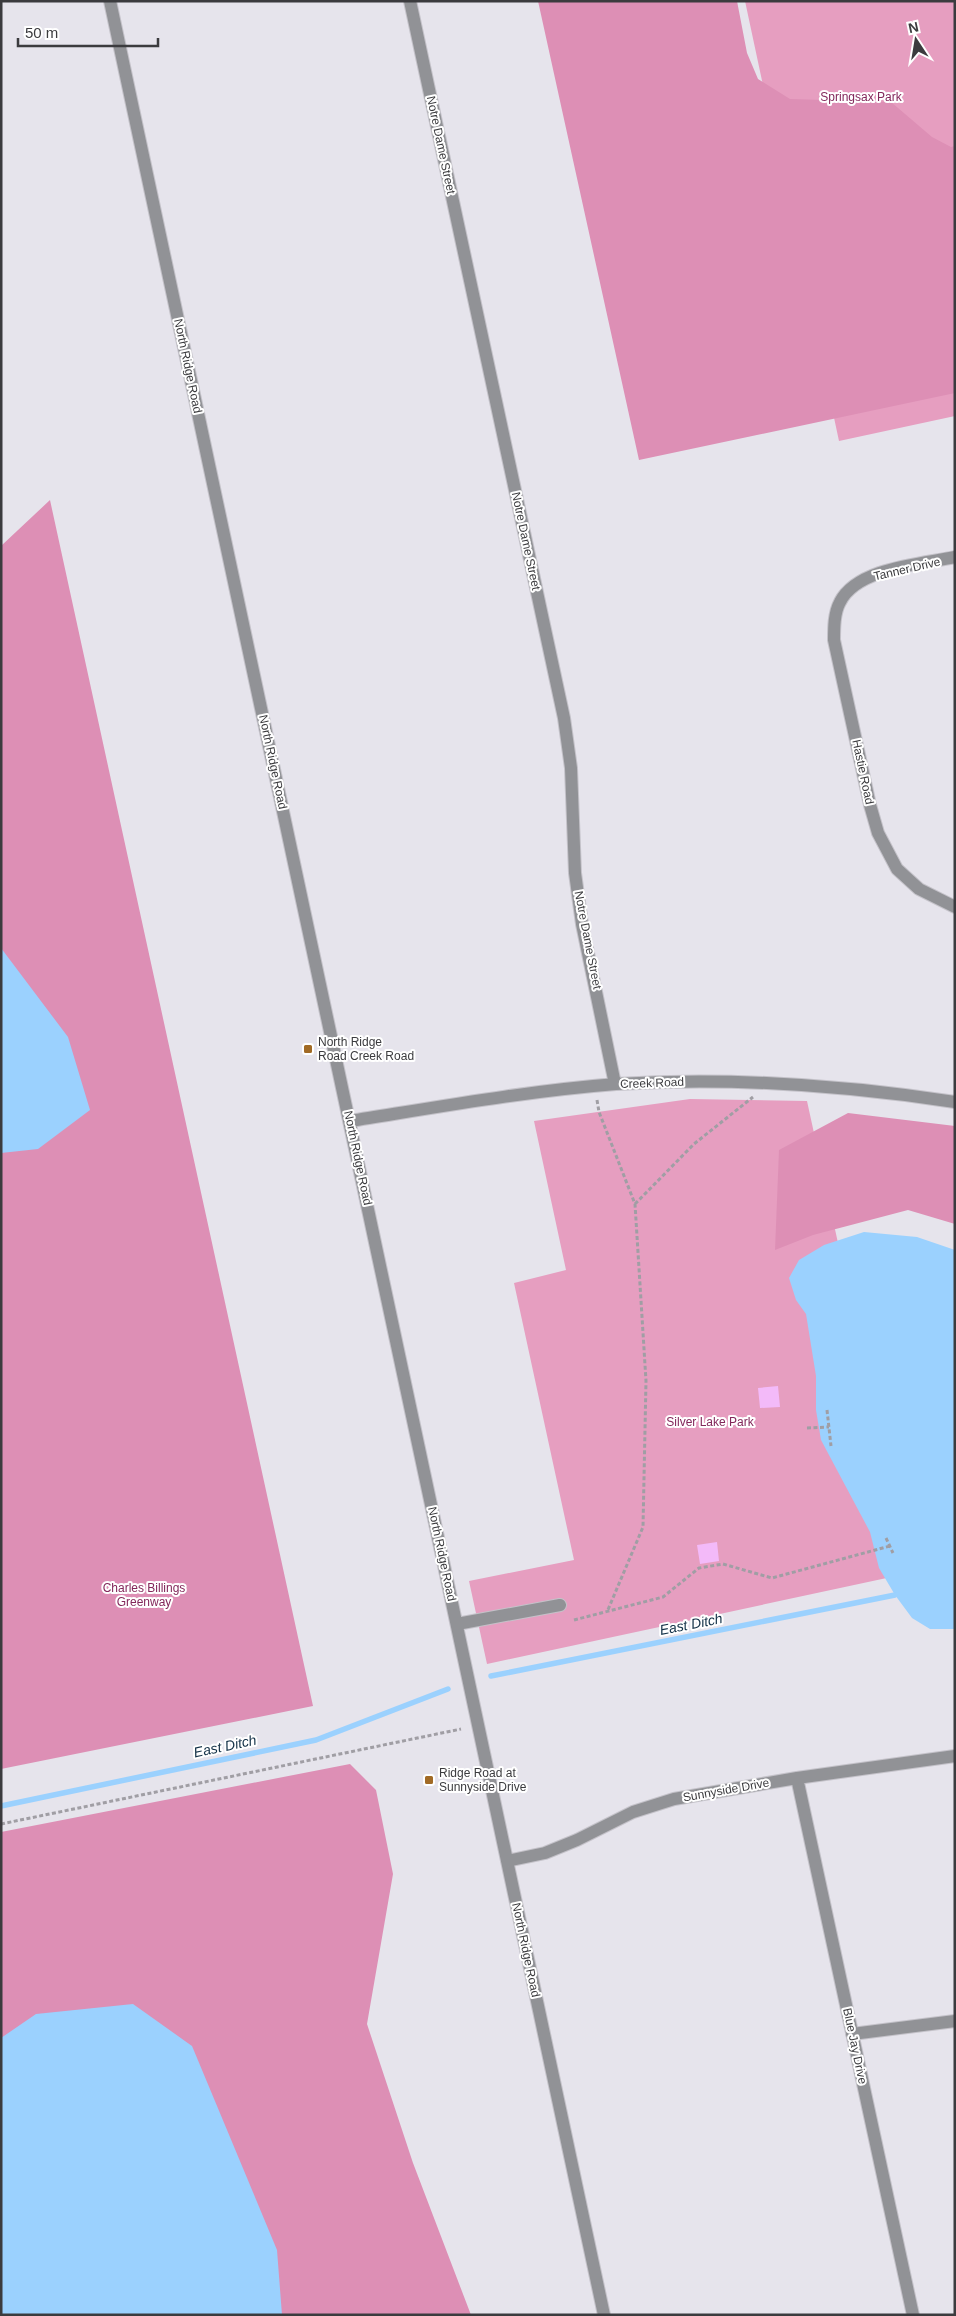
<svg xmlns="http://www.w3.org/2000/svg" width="956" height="2316" font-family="Arial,sans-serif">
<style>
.green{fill:#e69ec0}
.forest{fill:#dd8fb5}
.water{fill:#9bd1fe}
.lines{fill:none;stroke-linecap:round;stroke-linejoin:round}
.stream{stroke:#9bd1fe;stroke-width:5.5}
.building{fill:#f3baf9}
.minor-casing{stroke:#c4c2c9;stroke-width:14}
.path{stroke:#a09ea4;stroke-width:3;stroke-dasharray:4 2.5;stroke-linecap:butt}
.minor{stroke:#919296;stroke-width:12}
.poi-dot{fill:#a16a25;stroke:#fff;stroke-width:2}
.labels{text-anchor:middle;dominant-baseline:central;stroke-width:4;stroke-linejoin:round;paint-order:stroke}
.park-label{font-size:12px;fill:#83285b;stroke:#fff}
.street-label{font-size:12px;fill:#3b3b3e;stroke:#fff}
.poi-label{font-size:12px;fill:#3b3b3e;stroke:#fff;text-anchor:start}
.water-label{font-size:14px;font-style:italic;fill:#133147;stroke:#fff}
</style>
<rect width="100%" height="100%" fill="#e6e4ec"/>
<path class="green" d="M745,1h210v415l-116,25z
M690,1099l117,2 103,472 -423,91 -18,-83 105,-21 -60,-277 52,-13 -32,-149z"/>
<path class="forest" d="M538,1h199l10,52 11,26 32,20 101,3 41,35 19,10 4,-1v247l-316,67z
M50,500l263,1206 -312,63v-1223z
M848,1113l107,13v98l-47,-14 -95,25 -38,15 4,-100z
M350,1764l26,26 17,84 -26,150 46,139 58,152h-470v-483z"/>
<path class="water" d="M1,948l67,89 22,73 -52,39 -37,4z
M864,1232l53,5 38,13v379h-25l-18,-11 -17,-23 -16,-27 -9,-36 -49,-92 -5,-30v-34l-10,-62 -10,-14 -7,-22 10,-18 25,-15z
M133,2004l59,42 85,204 5,65h-281v-277l35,-24z"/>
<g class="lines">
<path class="stream" d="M491,1676l404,-81
M1,1806l315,-66 132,-51"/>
</g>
<path class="building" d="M778,1386l2,21 -20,1 -2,-20z
M717,1542l2,19 -19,3 -3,-19z"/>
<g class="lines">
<defs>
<path id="minor" d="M110,1l494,2314
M410,1l154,717 7,50 4,105 7,51 33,160
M955,557c-34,7 -98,11 -115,45 -6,11 -6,26 -6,38l36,165 8,28 19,36 22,20 36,18
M350,1121c88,-14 177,-30 266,-37 112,-7 227,1 339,18
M457,1624l103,-19
M797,1778l116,537
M507,1861l38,-8 32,-13 56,-28 41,-13 123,-21 158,-22
M852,2034l103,-13"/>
</defs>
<use href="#minor" class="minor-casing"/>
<path class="path" d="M597,1100l2,12 36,92 11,177 -3,146 -36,85
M635,1204l59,-60 59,-47
M827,1410l4,36
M807,1428l22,-1
M886,1538l7,15
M574,1620l89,-23 36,-29 24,-4 49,14 118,-32
M1,1824l460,-95"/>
<use href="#minor" class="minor"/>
</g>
<g class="poi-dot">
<rect x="303" y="1044" width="10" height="10" rx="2.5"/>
<rect x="424" y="1775" width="10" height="10" rx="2.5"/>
</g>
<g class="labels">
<g class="park-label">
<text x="861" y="97">Springsax Park</text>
<text x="710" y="1422">Silver Lake Park</text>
<text x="144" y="1588">Charles Billings<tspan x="144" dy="14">Greenway</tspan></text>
</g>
<g class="street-label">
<text transform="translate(441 145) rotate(78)">Notre Dame Street</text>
<text transform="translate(188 366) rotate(78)">North Ridge Road</text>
<text transform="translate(526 541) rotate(78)">Notre Dame Street</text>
<text transform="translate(907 569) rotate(-13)">Tanner Drive</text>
<text transform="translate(273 762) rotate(78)">North Ridge Road</text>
<text transform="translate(863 772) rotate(78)">Hastie Road</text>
<text transform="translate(588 940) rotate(79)">Notre Dame Street</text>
<text transform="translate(652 1083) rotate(-2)">Creek Road</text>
<text transform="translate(358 1158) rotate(78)">North Ridge Road</text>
<text transform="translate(442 1554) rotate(78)">North Ridge Road</text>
<text transform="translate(726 1790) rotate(-10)">Sunnyside Drive</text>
<text transform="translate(526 1950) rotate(78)">North Ridge Road</text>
<text transform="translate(855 2046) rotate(78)">Blue Jay Drive</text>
</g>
<g class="poi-label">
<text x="318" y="1042">North Ridge<tspan x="318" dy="14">Road Creek Road</tspan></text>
<text x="439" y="1773">Ridge Road at<tspan x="439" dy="14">Sunnyside Drive</tspan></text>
</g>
<g class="water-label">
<text transform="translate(691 1624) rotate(-11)">East Ditch</text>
<text transform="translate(225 1746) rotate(-12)">East Ditch</text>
</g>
</g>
<rect width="956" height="2316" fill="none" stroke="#3b3b3e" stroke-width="5"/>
<g transform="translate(916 40) rotate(348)" stroke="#ffffff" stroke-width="4" paint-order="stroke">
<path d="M0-4L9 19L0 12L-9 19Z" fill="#3b3b3e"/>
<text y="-8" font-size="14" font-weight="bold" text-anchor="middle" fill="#3b3b3e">N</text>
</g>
<path d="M18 38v8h140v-8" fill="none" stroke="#3b3b3e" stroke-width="2.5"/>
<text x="25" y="38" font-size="15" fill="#3b3b3e" stroke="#ffffff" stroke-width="4" paint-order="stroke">50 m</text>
</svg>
